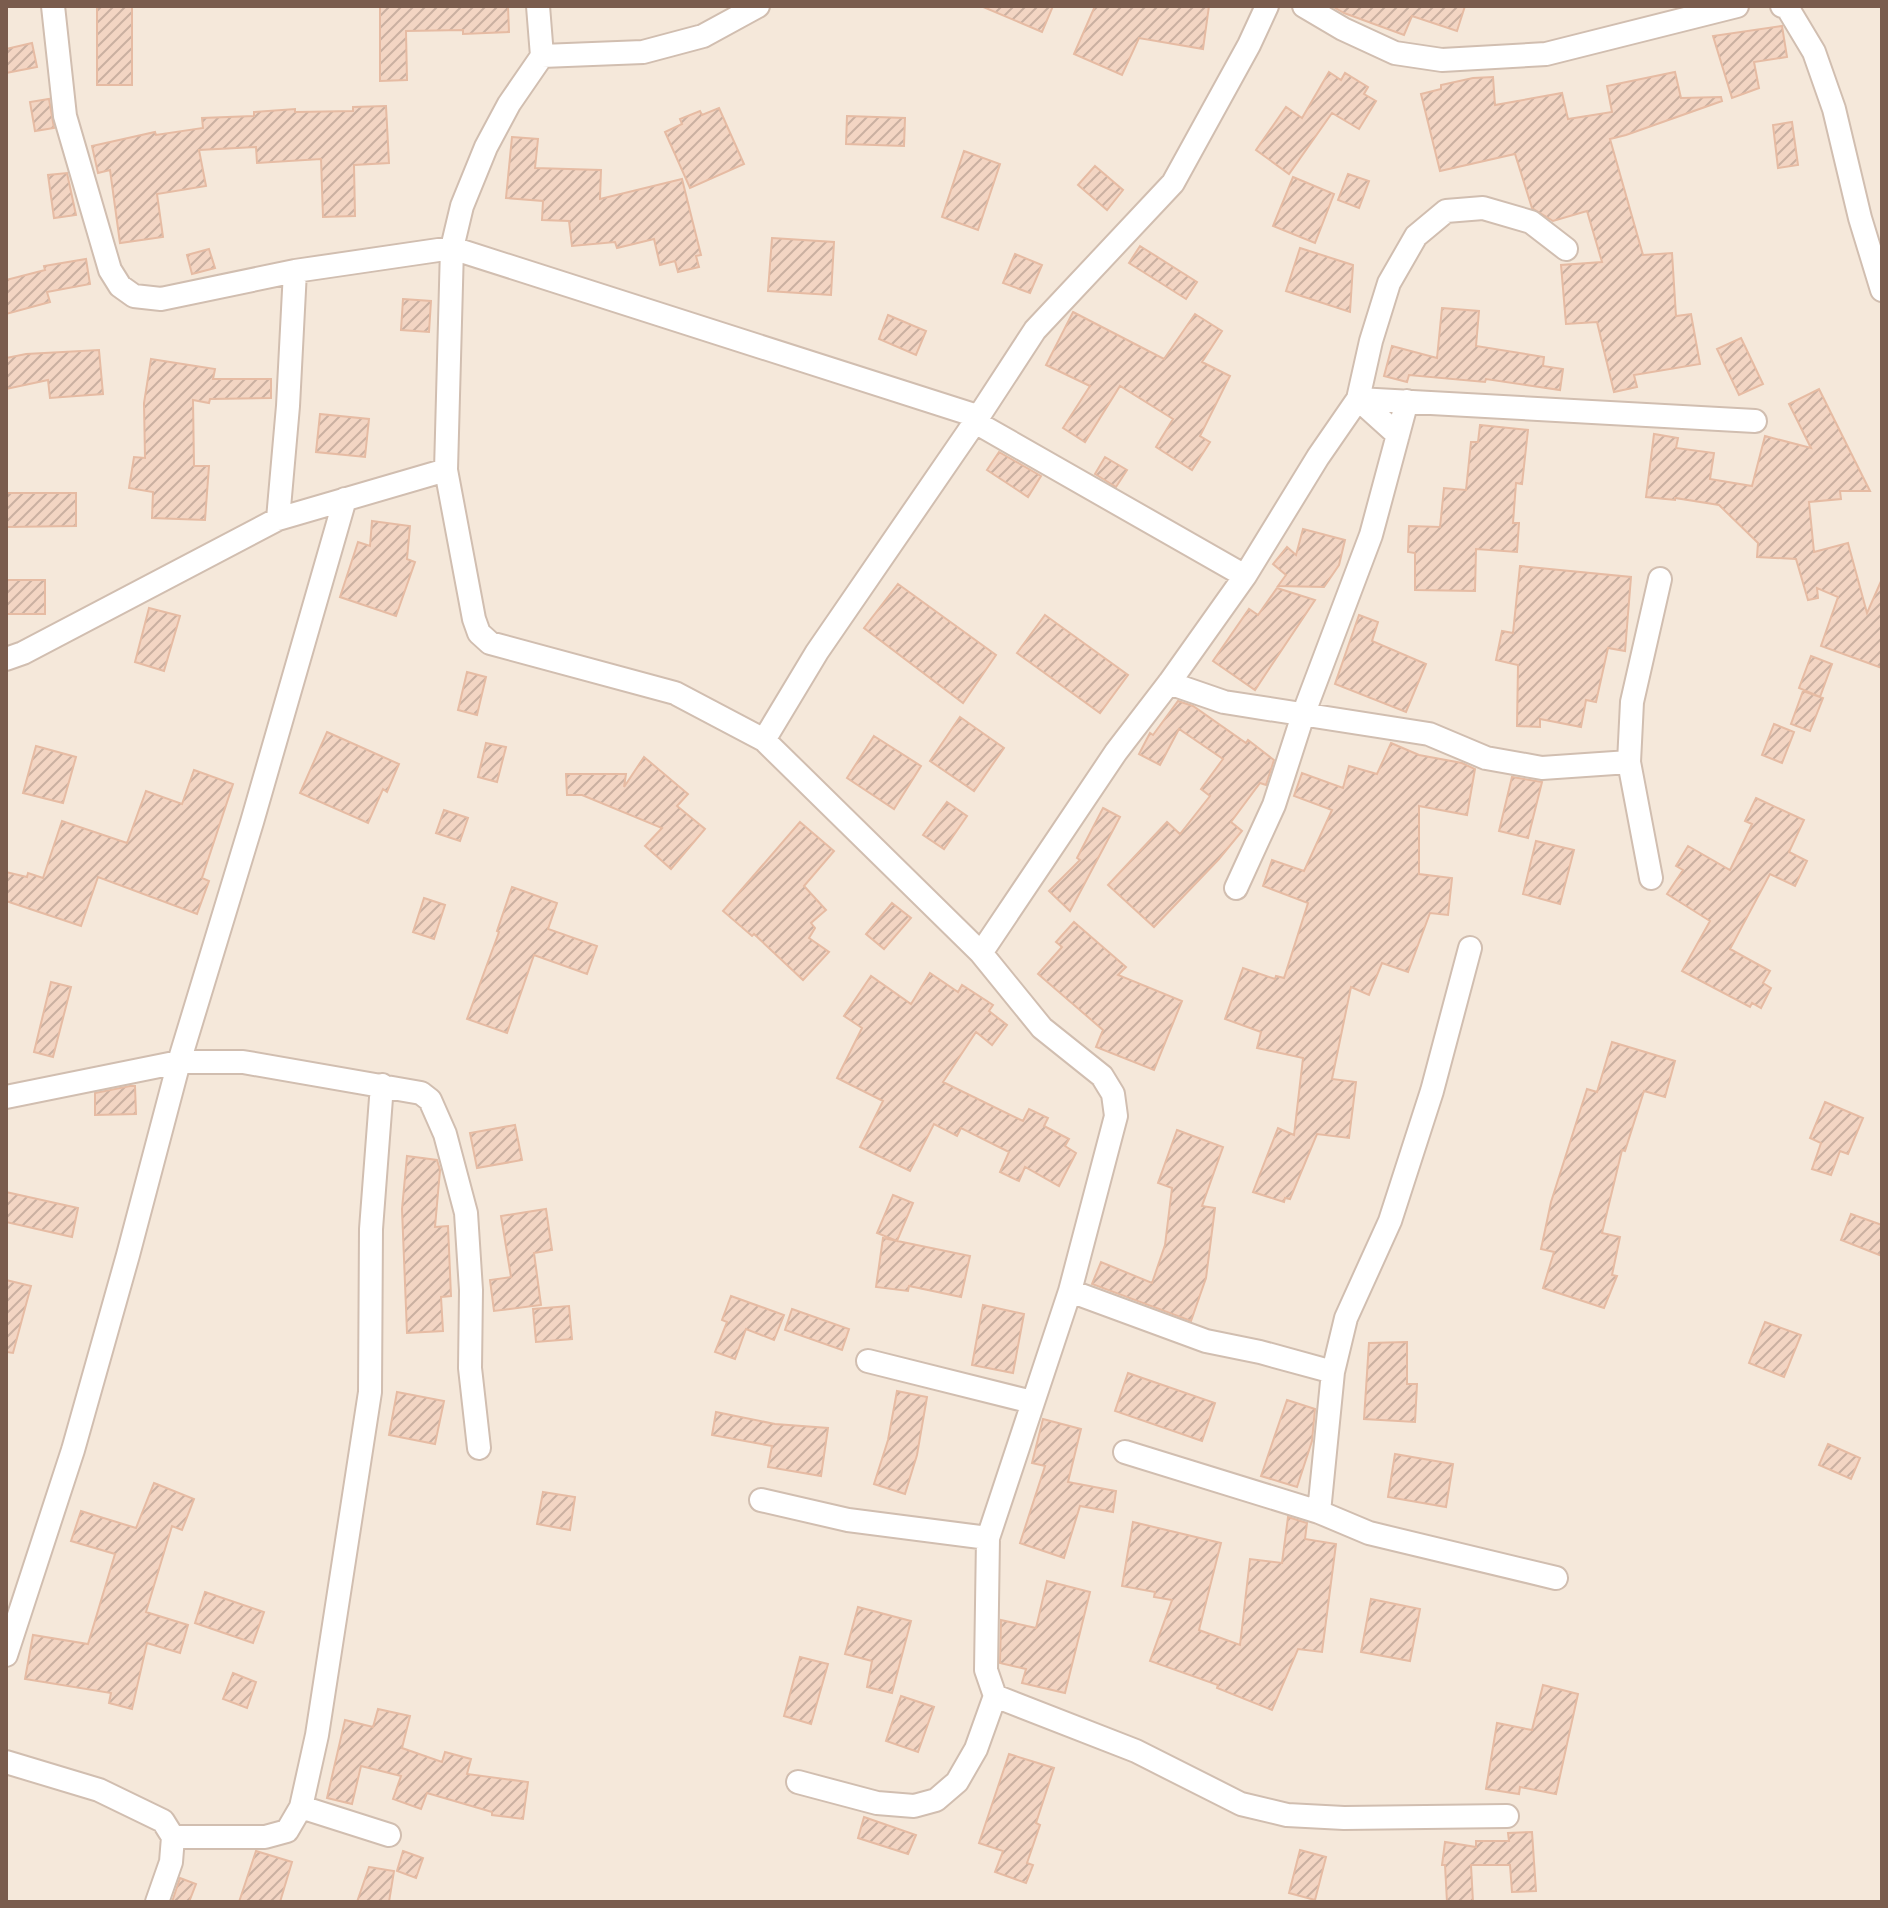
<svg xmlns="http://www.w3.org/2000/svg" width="1888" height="1908" font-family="Rubik,sans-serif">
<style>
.residential{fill:#f5e8da}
.building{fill:url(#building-hatch);stroke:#e6bba3;stroke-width:2}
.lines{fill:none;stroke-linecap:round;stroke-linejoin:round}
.street-casing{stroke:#d1beb0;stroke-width:26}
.street{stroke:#fff;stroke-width:22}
</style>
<defs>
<pattern id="building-hatch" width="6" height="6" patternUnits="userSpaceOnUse" patternTransform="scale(2)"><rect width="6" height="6" fill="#f3d5c3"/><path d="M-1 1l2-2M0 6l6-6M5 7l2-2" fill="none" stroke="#cab0a1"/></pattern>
</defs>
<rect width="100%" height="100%" fill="#fdf6ec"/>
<path class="residential" d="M6,6h1876v1896h-1876z"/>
<path class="building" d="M97,6h35v79h-35z
M380,6h128l1,26 -46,2v-4l-57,1 1,49 -27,1z
M981,6h72l-11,26z
M1095,6h114l-6,43 -64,-11 -17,37 -48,-21z
M1332,6h133l-8,25 -45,-15 -8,19 -60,-22z
M1782,26l5,31 -33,5 5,26 -27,10 -19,-62z
M32,43l5,24 -31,6v-24z
M1329,72l12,8 4,-7 23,14 -4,7 12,7 -17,28 -27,-16 -43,61 -33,-24 30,-43 16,11z
M1675,72l6,26 40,-1 1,4 -96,34 -16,4 33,116 29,-2 4,63 15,-2 9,50 -66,11 3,12 -23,5 -17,-70 -31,2 -5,-59 41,-3 -15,-51 -34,10 -21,-13 -17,-54 -75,17 -19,-77 20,-5v-4l32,-7 20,-1 2,28 67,-12 6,26 44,-7 -5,-26z
M49,99l5,29 -19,3 -5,-29z
M386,106l3,57 -35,2 1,51 -32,1 -2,-58 -64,4 -1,-16 -57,3 7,36 -49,8 6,43 -43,6 -10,-73 -12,3 -6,-27 63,-14 1,3 47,-7 -1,-10 52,-2v-4l41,-3v3l58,-1v-4z
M719,108l25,56 -54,24 -25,-56 17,-8 -2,-5 20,-8 2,4z
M847,116l58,2 -1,28 -58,-2z
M1792,122l6,43 -20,3 -5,-43z
M512,137l26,2 -3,29 66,2 -1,29 82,-20 19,76 -5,1 3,11 -21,5 -3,-11 -15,4 -6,-26 -37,9 -2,-6 -43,4 -3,-25 -27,-1 1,-19 -37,-3z
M964,151l36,13 -22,66 -36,-13z
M1095,166l28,24 -16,20 -29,-25z
M67,173l9,42 -22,3 -6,-43z
M1348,174l21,7 -10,27 -21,-8z
M1293,177l41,17 -19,49 -42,-17z
M772,238l62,4 -3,53 -63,-4z
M1140,246l57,36 -11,17 -57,-36z
M1300,248l53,17 -3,47 -64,-21z
M209,249l6,19 -23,6 -5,-19z
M1015,254l27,11 -12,28 -27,-10z
M86,259l4,25 -43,8 3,10 -44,12v-34l39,-10 -1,-4z
M403,299l28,2 -2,31 -28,-2z
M1442,308l37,3 -3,35 68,11 -1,9 20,3 -3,21 -74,-11 -1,3 -76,-7 -2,7 -23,-6 8,-30 45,12z
M1073,312l91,47 31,-45 27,17 -20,31 28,14 -30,60 10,6 -18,28 -36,-23 17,-28 -53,-33 -35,56 -22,-14 27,-42 -44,-21z
M888,315l38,16 -10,24 -37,-16z
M1741,338l22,46 -24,11 -22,-46z
M99,350l4,44 -53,4 -2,-18 -42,9v-31l20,-4z
M151,359l64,10 -2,10h58v19l-61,1 -1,4 -16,-3 1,66h15l-4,54 -53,-2 1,-26 -24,-4 5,-31 11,1 -1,-55z
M1819,389l51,102h-30l1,8 -32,3 5,50 34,-9 19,70 15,-34v89l-61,-22 17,-49 -21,-9 1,10 -10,2 -12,-41 -39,-2 1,-14 -39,-38 -44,-7v2l-29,-3 8,-63 24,4 -2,10 38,5 -4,26 42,7 13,-50 46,12 -22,-44z
M320,414l49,5 -4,38 -49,-5z
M1480,425l48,5 -6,54 -6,-1 -3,40h6l-2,29 -41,-3 -1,42 -60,-1v-37l-7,-1 1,-26 31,1 4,-39 22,2 5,-48h7z
M999,452l42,24 -13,21 -41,-27z
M1105,457l22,13 -11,17 -21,-13z
M6,493h70v33l-70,1z
M372,521l38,5 -3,33 8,3 -19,54 -56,-19 18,-55 12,4z
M1303,529l42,11 -6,25 -15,22 -46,-1 8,-11 -13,-11 14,-17 9,8z
M1520,566l111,11 -6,74 -17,-3 -12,54 -10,-2 -5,27 -41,-8v8l-23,-1 1,-61 -22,-5 6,-29 11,2z
M6,580h39v34h-39z
M898,584l98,71 -33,48 -99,-75z
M1277,588l38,12 -60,90 -42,-29 36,-52 9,6z
M149,608l31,8 -16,55 -29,-9z
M1045,615l83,60 -28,38 -83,-60z
M1359,615l19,7 -6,19 54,23 -20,48 -71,-28z
M1811,656l21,8 -12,33 -21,-9z
M467,672l19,5 -9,38 -19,-5z
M1803,691l20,7 -13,33 -19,-7z
M1178,701l15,5 53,37 2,-3 26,20 -8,25 -6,-2 -29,39 11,9 -23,28 -65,68 -46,-42 59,-63 13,12 30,-38 -9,-7 22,-30 -44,-30 -19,36 -21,-11 11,-21 3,2z
M960,717l44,31 -30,43 -44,-30z
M1774,724l20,8 -12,31 -20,-8z
M327,732l72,32 -12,28 -4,-3 -15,34 -68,-30z
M874,736l47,30 -27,43 -47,-31z
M486,743l20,4 -9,35 -19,-5z
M1391,743l28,12 43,8 13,6 -8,46 -48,-9v68l33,4 -4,37 -18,-2 -22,59 -26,-9 -13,32 -18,-8 -19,92 24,3 -7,56 -32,-4 -27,65 -5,-1 -1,4 -31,-10 25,-64 16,7 9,-77 -46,-10 4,-16 -36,-13 18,-51 32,11 1,-3 8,2 24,-75 -45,-17 9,-26 32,11 28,-61 -38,-14 8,-23 41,15 6,-22 28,8z
M36,746l40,11 -13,46 -40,-10z
M644,757l44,37 -11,12 28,23 -34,40 -26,-23 17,-18 -80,-33h-15l-1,-21h60l-2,13z
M194,770l39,14 -31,94 7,3 -12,33 -99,-37 -17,49 -75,-25v-29l21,5 1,-4 15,5 19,-57 65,22 19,-52 36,13z
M1512,777l30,5 -14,56 -29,-7z
M1756,798l48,22 -15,32 18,9 -12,25 -25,-12 -40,75 40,22 -7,12 8,5 -10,20 -9,-5 -2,4 -68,-36 28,-50 -43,-27 16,-24 -7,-4 12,-20 42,24 22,-46 -7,-3z
M947,802l20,14 -23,33 -21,-14z
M1103,808l17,9 -50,94 -21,-20 31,-31 -3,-2z
M444,810l24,8 -8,23 -24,-8z
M800,822l34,29 -30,35 22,24 -15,13 4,5 -6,10 20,14 -26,28 -49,-46 -2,2 -29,-25z
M1536,841l38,9 -14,54 -37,-10z
M512,887l45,16 -9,26 49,17 -10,28 -53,-19 -27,78 -40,-14 32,-87 -2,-1z
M424,898l21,7 -11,34 -21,-7z
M892,903l19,15 -27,31 -18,-15z
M1074,922l52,45 -8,8 64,26 -28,69 -58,-23 7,-17 -65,-56 24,-27 -6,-5z
M930,973l28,19 4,-7 31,20 -4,6 18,14 -15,20 -16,-13 -33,50 80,39 6,-12 19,9 -4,8 25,13 -4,7 11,7 -17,33 -34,-19 -6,14 -19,-9 9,-20 -48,-24 -4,8 -23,-12 -24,47 -50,-24 23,-46 -46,-23 25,-50 -18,-12 27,-40 40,28z
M51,982l20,5 -18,70 -19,-5z
M1612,1042l63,19 -10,36 -21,-6 -19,60 -3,-1 -20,83 18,4 -8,38 5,1 -13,32 -61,-20 11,-36 -13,-3 10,-47 36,-113 10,3z
M130,1086h5l1,28 -41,1v-22z
M1825,1102l38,16 -15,36 -8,-3 -9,24 -19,-6 9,-26 -11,-5z
M515,1125l7,35 -45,8 -7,-35z
M1177,1130l46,17 -21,59 13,2 -9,70 -15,43 -99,-37 9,-22 51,21 13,-38 7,-57 -14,-5z
M407,1156l30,4 3,10 -5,57 13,-1 3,70 -10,1 2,34 -36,2 -5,-124z
M6,1192l72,16 -6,29 -66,-15z
M893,1195l20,8 -16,38 -20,-8z
M546,1209l6,41 -18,3 7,52 -47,6 -4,-31 21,-3 -10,-61z
M1851,1214l31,11v31l-41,-16z
M883,1238l87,18 -9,41 -52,-11 -1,5 -32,-4z
M6,1280l25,6 -18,67 -7,-1z
M731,1296l53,19 -10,25 -28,-11 -11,30 -20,-7 12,-30 -5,-2z
M983,1305l41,9 -11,59 -41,-8z
M569,1306l3,33 -36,3 -3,-33z
M792,1309l57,20 -7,21 -57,-20z
M1765,1322l36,13 -17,42 -35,-14z
M1407,1342v42h10l-2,38 -51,-3 5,-76z
M1128,1373l87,30 -13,38 -87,-30z
M897,1391l30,6 -10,58 -12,39 -31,-10 14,-44z
M397,1392l47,9 -9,43 -46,-9z
M1287,1400l28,9 -3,32 -15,46 -36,-11z
M716,1412l59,12 53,4 -7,48 -53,-9 4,-21 -60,-11z
M1043,1419l38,10 -13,53 48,9 -3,21 -33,-6 -16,52 -44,-15 25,-77 -13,-3z
M1828,1444l32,14 -9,21 -32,-14z
M1395,1454l58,10 -7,43 -58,-10z
M154,1483l40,16 -12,31 -10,-4 -26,86 42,13 -8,28 -33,-10 -15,66 -23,-6 2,-10 -86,-14 8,-44 55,9 27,-90 -44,-13 10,-30 55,17z
M543,1492l32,5 -5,33 -33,-6z
M1288,1517l19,6 -2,16 31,5 -14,108 -24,-3 -26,61 -55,-22 1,-3 -68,-24 22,-61 -18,-3 1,-5 -33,-6 11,-64 88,21 -22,87 41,15 10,-86 32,4z
M1047,1581l43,11 -25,101 -43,-10 4,-14 -26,-6 1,-43 35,8z
M205,1592l59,20 -11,31 -58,-20z
M1371,1599l49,10 -10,52 -49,-9z
M858,1607l53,14 -19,72 -25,-6 5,-26 -27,-7z
M800,1657l28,7 -17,60 -27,-8z
M233,1673l23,9 -9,26 -24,-9z
M1543,1685l35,9 -22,100 -36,-7 -1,7 -33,-5 11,-66 35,7z
M901,1696l33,11 -16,45 -32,-11z
M378,1709l32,7 -8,32 40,14 3,-10 26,7 -4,15 61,8 -5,37 -31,-4v-3l-65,-19 -6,16 -28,-10 8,-23 -40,-10 -9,38 -25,-6 18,-78 28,7z
M1009,1754l45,14 -18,55 4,2 -13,38 6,2 -7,18 -31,-11 8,-21 -24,-8z
M864,1817l52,18 -8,19 -50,-16z
M1532,1832l4,59 -24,1 -2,-27h-39l2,37h-26l-2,-37h-3l3,-23 31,5v-6h33l-1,-8z
M1300,1850l26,7 -11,43 -26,-7z
M256,1851l36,11 -12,40h-41z
M403,1851l20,7 -7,20 -19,-7z
M369,1867l25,4 -5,31h-32z
M180,1878l16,6 -7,18h-17z"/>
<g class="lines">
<defs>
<path id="street" d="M53,6l12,110 45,154 10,16 14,10 27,3 134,-28 157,-23 525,168
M538,6l4,50 -33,48 -23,43 -24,59 -10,42 -6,222 28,149 5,14 11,10 185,50 89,47 217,213 61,75 60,48 11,18 3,22 -46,175 -82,247 -2,132 9,26 -19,53 -19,33 -21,18 -22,6 -37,-3 -79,-21
M1304,6l39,23 52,24 47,7 104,-6 191,-48
M1782,6l5,1 27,45 20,57 26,109 22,72
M542,56l101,-4 60,-16 55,-30
M1358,399l397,22
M1358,399l40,36
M975,422l270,154
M278,519l10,-113 7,-135
M6,659l17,-6 255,-134 168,-49
M1169,683l55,19 205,32 57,24 56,10 87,-6
M764,740l53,-88 158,-230 60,-92 138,-147 76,-138 18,-39
M1651,878l-22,-116 3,-60 28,-123
M1236,888l38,-83 29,-90 68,-180 36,-134
M981,953l135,-201 53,-69 76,-107 73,-119 40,-58 13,-58 18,-58 27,-47 30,-25 37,-3 48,14 35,27
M6,1097l173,-35h64l178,31 9,7 15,34 21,79 5,77 -1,78 9,80
M1070,1291l136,50 54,11 73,20 13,-54 44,-97 42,-130 38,-143
M868,1361l164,41
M1333,1372l-14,140 50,21 187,45
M1125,1452l194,60
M761,1500l87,20 140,18
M6,1655l67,-205 55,-195 51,-193 73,-240 93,-323
M995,1696l141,55 105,53 46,11 57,3 163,-2
M6,1762l93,28 64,31 10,16 -2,25 -14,40
M301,1807l88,28
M173,1837h92l22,-6 14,-24 16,-72 53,-343 1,-163 11,-144"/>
</defs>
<use href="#street" class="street-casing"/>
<use href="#street" class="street"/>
</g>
<rect width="1888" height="1908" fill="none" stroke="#7a5c4d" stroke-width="16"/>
</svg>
